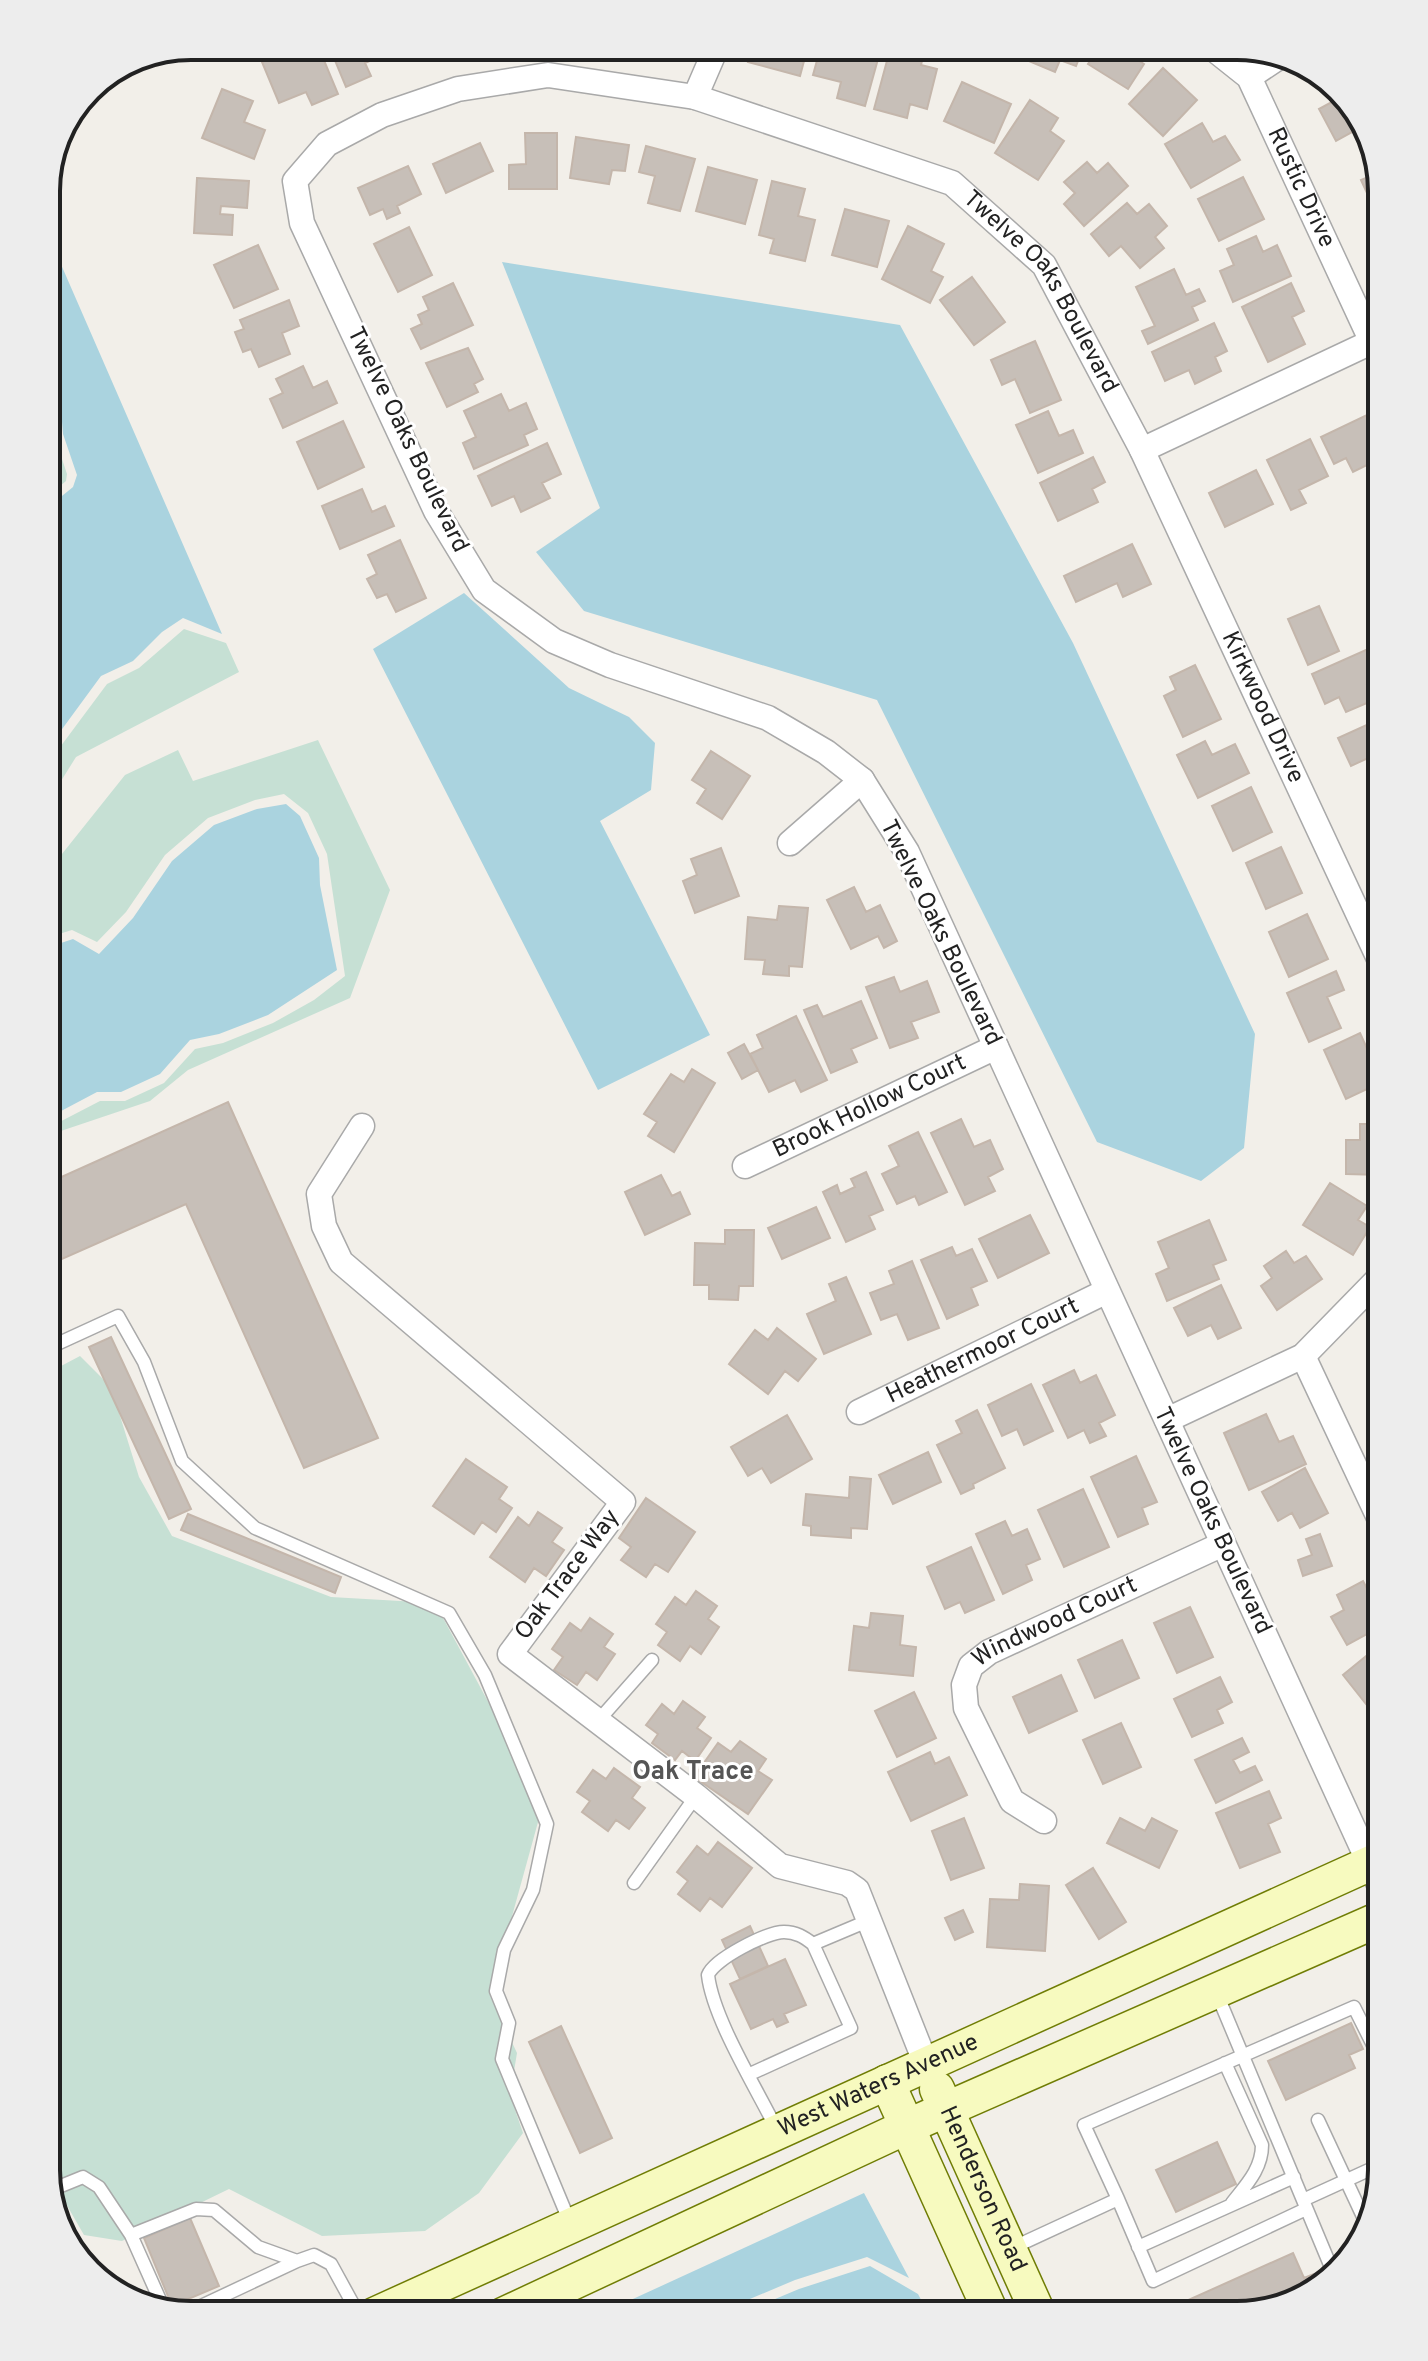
<svg xmlns="http://www.w3.org/2000/svg" width="1428" height="2361" font-family="Overpass,sans-serif">
<style>
.wetland{fill:#c6e0d4}
.water{fill:#aad3df}
.building{fill:#c7bfb8;stroke:#c4b6ab;stroke-width:2}
.lines{fill:none;stroke-linecap:round;stroke-linejoin:round}
.lane-casing{stroke:#a9a9a9;stroke-width:15}
.street-casing{stroke:#a9a9a9;stroke-width:27}
.secondary-casing{stroke:#707d05;stroke-width:37}
.lane{stroke:#fff;stroke-width:12}
.street{stroke:#fff;stroke-width:24}
.secondary{stroke:#f7fabf;stroke-width:34}
.labels{text-anchor:middle;dominant-baseline:central;stroke-width:6;stroke-linejoin:round;paint-order:stroke}
.street-label{font-size:24px;fill:#222;stroke:#fff}
.neighbourhood-label{font-size:26px;font-weight:bold;fill:#555;stroke:#fff}
.rim{fill:none;stroke:#222;stroke-width:4}
</style>
<rect width="100%" height="100%" fill="#f2efe9"/>
<path class="wetland" d="M46,374l8,61 13,39 -1,7 -20,17z
M184,629l42,14 13,29 -163,85 -30,48v-39l61,-82 32,-16z
M318,740l72,150 -40,108 -162,72 -38,31 -104,35v-7l54,-28h25l39,-18 31,-34 28,-6 50,-20 41,-23 31,-24 -18,-122 -19,-41 -24,-19 -29,6 -47,18 -43,37 -39,57 -29,30 -25,-12 -26,8v-64l79,-99 53,-25 15,31z
M80,1356l31,31 28,90 33,59 159,61 104,6 108,201 -53,192 27,57 -7,42 13,38 -44,60 -54,38 -103,5 -93,-47 -107,52 -38,-6 -38,-66v-795z"/>
<path class="water" d="M46,230l176,404 -39,-16 -21,14 -29,29 -32,15 -55,75v-242l27,-22 4,-12 -14,-41 -4,-49 -13,-30z
M502,262l398,63 173,318 182,391 -11,114 -43,33 -104,-39 -220,-442 -293,-89 -48,-59 64,-44z
M464,593l105,95 60,29 26,26 -4,47 -51,31 110,214 -112,55 -225,-441z
M286,804l14,12 19,42 1,27 17,85 -69,45 -49,19 -29,6 -30,34 -39,18h-24l-51,27v-171l27,-9 26,15 34,-36 39,-57 42,-36 43,-16z
M864,2193l45,85 -42,-21 -72,23 -83,35h-114z
M870,2266l48,28 11,21h-192l62,-26z"/>
<path class="building" d="M299,46h19l20,48 -26,11 -6,-13 -27,11 -17,-41z
M329,46h58l3,6 -25,11 6,13 -25,11z
M422,46h25l-23,7z
M753,46h55l-8,30 -52,-14z
M821,46h45l-2,9 14,4 -13,47 -28,-8 4,-16 -28,-7z
M891,46l33,6 -3,13 16,4 -10,40 -17,-5 -3,14 -33,-9z
M1030,46h54l-8,20 -16,-6 -5,12 -31,-13z
M1100,46h16l28,18 -16,25 -40,-25z
M1163,68l34,32 -34,36 -34,-32z
M962,82l49,22 -17,39 -50,-22z
M222,89l31,12 -9,21 21,8 -11,29 -52,-21z
M1341,97l24,28 -29,16 -17,-32z
M1030,100l28,18 -8,13 14,10 -26,39 -43,-27z
M1202,123l11,19 12,-6 15,24 -49,28 -26,-44z
M525,133h32v56h-48v-24l17,-1z
M576,137l53,8 -4,26 -13,-1 -3,14 -39,-6z
M480,143l13,28 -47,22 -13,-29z
M646,146l49,13 -15,52 -32,-8 7,-27 -16,-4z
M1087,162l10,11 11,-10 20,23 -44,40 -20,-22 11,-11 -11,-11z
M408,166l13,28 -24,12 3,7 -13,6 -4,-10 -13,6 -12,-27z
M708,167l49,13 -12,44 -49,-13z
M1378,173l4,28 -9,5 -12,-26z
M1243,177l21,42 -45,22 -21,-42z
M197,178l52,3 -2,27 -26,-2 -1,8 13,1 -1,20 -38,-2z
M772,181l33,8 -7,27 17,4 -10,41 -35,-8 4,-14 -15,-4z
M1127,203l10,11 12,-10 18,22 -12,11 9,11 -24,20 -19,-22 -12,10 -18,-22z
M845,209l44,12 -12,46 -45,-12z
M908,226l36,18 -13,27 12,6 -13,26 -48,-24z
M409,227l23,48 -34,17 -24,-48z
M1256,236l7,16 14,-7 14,31 -58,26 -13,-31 14,-6 -7,-16z
M1382,241v20l-8,-17z
M258,245l20,44 -44,19 -20,-43z
M1174,269l12,26 13,-6 6,12 -13,6 6,13 -50,24 -6,-13 13,-5 -19,-39z
M972,277l33,45 -31,23 -34,-45z
M453,283l20,42 -52,24 -10,-20 11,-5 -4,-9 11,-5 -6,-13z
M1291,283l13,28 -12,6 13,27 -37,18 -26,-55z
M289,300l10,26 -17,7 8,21 -31,13 -8,-18 -8,3 -8,-20 9,-3 -4,-9z
M1214,323l13,28 -12,6 6,14 -26,13 -6,-14 -24,11 -13,-29z
M1035,341l26,59 -31,13 -15,-34 -13,6 -11,-25z
M468,348l15,31 -9,5 4,8 -31,15 -21,-44z
M303,366l10,22 14,-7 10,22 -54,25 -13,-29 13,-6 -7,-14z
M501,394l8,17 17,-8 11,26 -13,6 4,10 -54,24 -11,-26 13,-6 -12,-26z
M1048,411l11,25 14,-6 10,23 -45,20 -22,-48z
M1369,414l13,26 -11,7 6,13 -24,12 -7,-14 -12,6 -13,-27z
M343,421l21,46 -46,22 -21,-47z
M1310,439l18,37 -29,14 7,13 -15,7 -24,-50z
M547,443l14,31 -19,9 8,15 -29,14 -7,-16 -22,10 -14,-30z
M1093,457l12,25 -13,7 6,13 -40,19 -18,-38z
M1256,470l17,34 -48,23 -16,-34z
M362,489l10,23 13,-6 9,20 -54,23 -18,-43z
M400,540l26,58 -30,14 -9,-18 -10,4 -10,-19 10,-5 -9,-19z
M1132,544l19,40 -28,13 -6,-14 -41,19 -12,-26z
M1319,606l20,45 -31,14 -20,-46z
M1368,649l13,29 -14,7 7,15 -28,12 -7,-15 -14,7 -13,-30z
M1195,665l26,54 -38,18 -19,-41 12,-6 -6,-13z
M1382,718v52l-7,3 -7,-15 -17,8 -13,-28z
M1205,741l7,14 23,-11 14,29 -51,25 -21,-43z
M711,751l39,25 -28,43 -25,-16 9,-14 -14,-9z
M1251,787l21,45 -39,19 -21,-45z
M1382,789v35l-13,-29z
M1281,847l21,46 -36,16 -20,-46z
M721,848l18,48 -44,17 -12,-32 14,-6 -6,-16z
M854,887l12,25 14,-7 17,36 -13,7 -6,-12 -27,13 -24,-49z
M779,906l29,2 -6,59 -13,-1v10l-26,-2 2,-14 -20,-1 3,-42 29,3z
M1307,914l21,45 -39,18 -20,-45z
M1336,971l8,19 -17,7 14,31 -32,14 -22,-49z
M894,977l6,15 27,-11 12,31 -28,10 7,16 -28,10 -24,-61z
M861,1001l16,37 -26,11 6,13 -26,11 -27,-63 13,-5 6,12z
M796,1016l31,64 -26,12 -6,-12 -26,12 -19,-38 13,-6 -6,-13z
M1360,1033l22,49 -36,17 -22,-49z
M744,1044l14,26 -16,9 -14,-26z
M692,1069l23,14 -41,69 -26,-16 9,-14 -13,-8 27,-40 13,8z
M228,1102l150,336 -74,30 -118,-264 -140,62v-82z
M961,1119l13,28 16,-7 13,29 -15,8 7,14 -30,14 -34,-72z
M1360,1124h22v51l-36,-1v-34h14z
M918,1132l29,60 -28,13 -4,-9 -18,8 -15,-30 17,-8 -10,-20z
M866,1172l17,38 -14,6 6,13 -29,13 -23,-50 14,-7 3,9 15,-7 -4,-8z
M661,1175l11,21 8,-4 10,22 -45,21 -20,-43z
M1330,1183l37,23 -9,14 12,7 -17,28 -50,-30z
M816,1207l14,31 -48,21 -14,-31z
M1030,1215l19,38 -51,25 -19,-39z
M1209,1220l17,40 -13,5 6,14 -52,22 -11,-27 13,-6 -11,-26z
M725,1230h29l-1,56h-14l-1,14 -29,-1v-14h-15l1,-42 30,1z
M952,1247l4,9 16,-7 15,32 -16,7 7,17 -31,14 -26,-59z
M1286,1251l8,12 12,-7 16,23 -45,31 -16,-24 11,-8 -8,-12z
M912,1261l27,67 -31,12 -11,-26 -16,6 -11,-27 24,-9 -5,-13z
M846,1277l25,57 -47,20 -17,-40 29,-13 -7,-17z
M1221,1285l20,43 -23,11 -7,-14 -23,11 -14,-28z
M777,1328l39,31 -18,22 -13,-10 -17,23 -39,-30 26,-34 13,10z
M111,1337l80,172 -22,10 -80,-172z
M1074,1370l6,13 16,-8 19,40 -16,8 7,13 -16,7 -6,-13 -16,8 -25,-53z
M1382,1377v28l-13,-19z
M1031,1384l22,47 -29,14 -7,-16 -15,7 -14,-31z
M977,1410l28,58 -32,16 1,4 -13,6 -24,-49 25,-12 -6,-12z
M1266,1414l13,28 14,-6 13,28 -57,26 -25,-57z
M787,1415l25,44 -41,24 -9,-15 -14,8 -17,-29z
M928,1452l13,30 -48,22 -14,-29z
M1136,1456l21,46 -15,6 6,16 -30,13 -27,-60z
M466,1459l41,28 -8,12 13,9 -16,24 -14,-10 -8,12 -41,-28z
M1305,1468l23,45 -28,15 -8,-15 -14,8 -16,-29z
M850,1477l21,2 -4,50 -16,-1v10l-40,-3v-9l-8,-1 3,-31 43,4z
M1083,1489l26,58 -45,20 -26,-57z
M646,1498l49,34 -27,40 -13,-8 -9,13 -25,-17 10,-13 -12,-9z
M538,1512l24,16 -10,14 12,8 -18,26 -12,-8 -9,14 -35,-25 28,-40 11,9z
M188,1514l153,63 -6,16 -154,-63z
M1005,1521l7,15 15,-7 13,30 -14,6 6,15 -29,14 -27,-60z
M1320,1534l12,32 -29,10 -5,-16 14,-5 -6,-16z
M971,1547l23,53 -29,13 -5,-11 -15,7 -18,-42z
M1363,1581l19,36v9l-35,19 -16,-28 13,-7 -7,-15z
M696,1591l21,15 -9,13 11,8 -18,27 -11,-8 -10,15 -22,-16 9,-13 -11,-8 19,-27 11,8z
M1190,1607l23,50 -36,16 -23,-50z
M871,1613l32,3 -3,29 16,2 -3,29 -64,-6 5,-44 15,2z
M590,1618l23,16 -9,13 11,7 -18,26 -11,-8 -9,13 -23,-15 9,-13 -11,-8 18,-26 11,8z
M1122,1640l17,38 -44,20 -17,-38z
M1382,1643v73l-4,3 -35,-44z
M1061,1675l16,36 -48,22 -16,-36z
M1220,1677l12,25 -15,8 6,13 -31,14 -18,-38z
M914,1692l22,46 -39,19 -22,-46z
M683,1701l22,16 -8,11 14,10 -16,23 -13,-10 -7,9 -23,-17 6,-9 -12,-9 16,-21 12,10z
M1121,1723l20,44 -38,17 -20,-44z
M1242,1738l7,14 -16,8 7,13 15,-7 7,14 -46,23 -21,-43z
M740,1741l26,18 -8,12 14,9 -24,34 -54,-37 24,-34 13,9z
M930,1752l5,12 14,-7 18,38 -56,26 -23,-49z
M614,1768l26,19 -8,11 13,10 -16,21 -13,-9 -8,11 -26,-19 8,-11 -13,-9 16,-22 13,9z
M1269,1791l12,27 -13,6 12,28 -40,16 -24,-55z
M964,1818l20,50 -33,12 -19,-49z
M1120,1818l25,13 7,-13 25,13 -18,37 -52,-25z
M718,1842l34,26 -30,39 -12,-9 -10,13 -22,-17 10,-13 -11,-9 20,-26 11,9z
M1093,1868l33,54 -27,17 -33,-54z
M1020,1884l29,2 -4,65 -58,-4 3,-48 29,1z
M963,1910l10,22 -18,8 -10,-22z
M750,1926l18,40 -28,13 -18,-39z
M785,1959l21,46 -22,9 4,8 -11,5 -4,-8 -22,10 -21,-45z
M1351,2023l12,26 -14,6 6,13 -69,32 -18,-39z
M561,2026l51,112 -32,15 -51,-111z
M1217,2142l19,42 -60,28 -20,-42z
M190,2218l29,68 -47,20 -28,-68z
M1293,2253l11,25 10,-4 5,11 -18,15 -64,15h-82z"/>
<g class="lines">
<defs>
<path id="lane" d="M46,1349l72,-33 26,46 38,99 73,67 194,85 36,62 62,149 -14,66 -29,60 -8,41 13,32 -7,36 69,166
M598,1721l54,-61
M634,1883l62,-87
M813,1944l57,-24
M1217,1994l116,278
M1225,2063l37,82c0,24 -16,40 -30,58
M750,2074l101,-46 -38,-84c-9,-7 -17,-12 -29,-12 -17,0 -70,27 -76,43 5,44 49,114 69,155
M1318,2120l48,103
M51,2190l32,-13 16,10 32,48 65,-26 18,1 44,37 39,14 17,-6 17,9 28,51
M1118,2199l35,82 153,-72
M1303,2200l79,-36
M131,2235l33,74
M1138,2247l156,-70
M1012,2248l106,-49 -34,-74 270,-118 23,46 5,-2
M182,2315l115,-54"/>
<g id="street">
<path id="s1" d="M1210,46l39,31 123,265"/>
<path d="M1249,77l30,-20"/>
<path d="M695,97l22,-51"/>
<path d="M1142,450l240,-113"/>
<path d="M790,843l72,-63"/>
<path d="M362,1126l-43,68 5,32 17,36 282,240 -113,152 186,142 84,70 67,17 10,7 69,174"/>
<path id="s2" d="M745,1166l251,-119"/>
<path d="M1303,1356l79,168"/>
<path id="s3" d="M859,1412l248,-121"/>
<path d="M1167,1420l136,-64 79,-81"/>
<path id="s4" d="M1044,1821l-32,-20 -46,-93 -2,-23 7,-19 18,-14 234,-108"/>
<path id="s5" d="M1382,1891l-475,-1039 -45,-72 -36,-28 -58,-34 -158,-53 -56,-24 -70,-51 -48,-79 -134,-288 -7,-42 32,-37 55,-29 76,-26 90,-14 147,22 257,86 92,82 98,185 240,515"/>
</g>
<g id="secondary">
<path d="M887,2082l105,233"/>
<path id="s6" d="M937,2089l102,226"/>
<path id="s7" d="M374,2315l1008,-457"/>
<path d="M503,2315l403,-188 476,-209"/>
</g>
</defs>
<use href="#lane" class="lane-casing"/>
<use href="#street" class="street-casing"/>
<use href="#secondary" class="secondary-casing"/>
<use href="#lane" class="lane"/>
<use href="#street" class="street"/>
<use href="#secondary" class="secondary"/>
</g>
<g class="labels">
<g class="street-label">
<text stroke="none"><textPath href="#s1" startOffset="172">Rustic Drive</textPath></text>
<text stroke="none"><textPath href="#s5" startOffset="2952">Twelve Oaks Boulevard</textPath></text>
<text transform="translate(407 440) rotate(64)">Twelve Oaks Boulevard</text>
<text stroke="none"><textPath href="#s5" startOffset="3426">Kirkwood Drive</textPath></text>
<text transform="translate(940 933) rotate(64)">Twelve Oaks Boulevard</text>
<text stroke="none"><textPath href="#s2" startOffset="138">Brook Hollow Court</textPath></text>
<text stroke="none"><textPath href="#s3" startOffset="138">Heathermoor Court</textPath></text>
<text transform="translate(1212 1521) rotate(65)">Twelve Oaks Boulevard</text>
<text transform="translate(568 1575) rotate(-53)">Oak Trace Way</text>
<text stroke="none"><textPath href="#s4" startOffset="280">Windwood Court</textPath></text>
<text stroke="none"><textPath href="#s7" startOffset="554">West Waters Avenue</textPath></text>
<text stroke="none"><textPath href="#s6" startOffset="110">Henderson Road</textPath></text>
</g>
<g class="neighbourhood-label">
<text x="693" y="1772">Oak Trace</text>
</g>
</g>
<path d="M0 0H1428V2361H0ZM191 60H1237A131 131 0 0 1 1368 191V2170A131 131 0 0 1 1237 2301H191A131 131 0 0 1 60 2170V191A131 131 0 0 1 191 60Z" fill="#ededed" fill-rule="evenodd"/>
<path class="rim" d="M191 60H1237A131 131 0 0 1 1368 191V2170A131 131 0 0 1 1237 2301H191A131 131 0 0 1 60 2170V191A131 131 0 0 1 191 60Z"/>
</svg>
